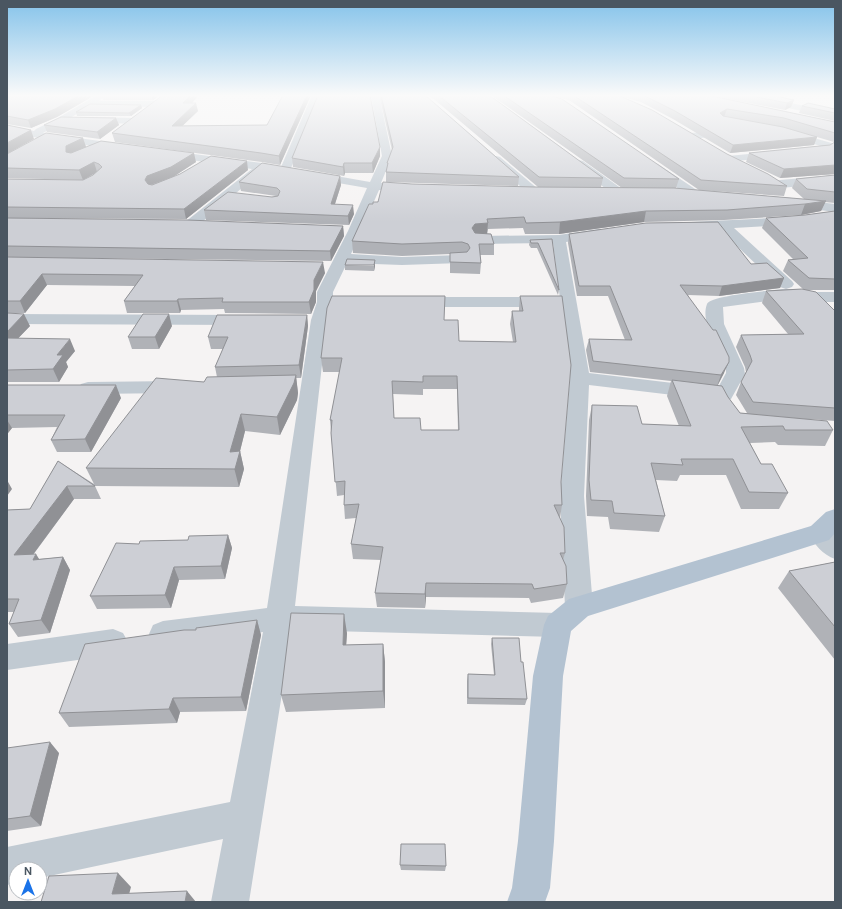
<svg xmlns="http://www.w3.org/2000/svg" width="842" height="909" font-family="'DM Sans',sans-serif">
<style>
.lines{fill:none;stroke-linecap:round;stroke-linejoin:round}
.minor{fill:#c1cad2;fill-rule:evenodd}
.major{fill:#b3c2d1;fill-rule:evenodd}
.wall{fill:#b0b2b7;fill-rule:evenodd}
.shaded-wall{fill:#909195}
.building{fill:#cdcfd5;stroke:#909195;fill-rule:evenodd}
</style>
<rect width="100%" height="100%" fill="#f5f3f3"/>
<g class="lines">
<path class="minor" d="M97,95h9l-7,6h56l4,3 -4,3 -64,-1 -48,27 85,12 1,2 -1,2 -4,1 -77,-10 -40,-9v-6l27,6 2,-2 22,-11z
M312,95h8l-29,73 79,14 12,-26 -11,-61h8l13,61 -11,27 30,2 4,1 2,3 -2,3 -4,1 -32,-3 -28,64 51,3 59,-2 5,1 2,3 -2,3 -5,1 -59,2 -55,-2 -14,29v10l-6,18 -32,286 263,7 10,3 4,9 -4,9 -10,3 -266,-7 -43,272h-38l12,-63 -183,39v-9h-24v14l-9,2v-38l223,-45 33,-170 -100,15 -10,-4 -4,-9 4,-9 10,-4 104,-13 44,-288 6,-18v-10l31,-61 19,-43 -104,-18 -68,58h-10l-2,-3 2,-3 67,-53 -88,-13 -5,-3 5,-3 98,13 19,4z
M737,95h14l84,17v6l-94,-20z
M88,117l46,1 5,3 -5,3 -49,-2 -2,-2z
M729,130l4,1 1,2 -1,2 -43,4 -5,-3 5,-3z
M786,130l49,14v6l-53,-15 -1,-2 1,-2z
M778,151l5,3 -1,2 -54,6 -5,-3 5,-3z
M496,156l4,1 38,32 2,3 -2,3h-8l-38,-34 -1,-2z
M579,160l4,1 39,28 2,3 -2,3h-8l-39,-30 -2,-2 2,-2z
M654,163l4,1 40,27 2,3 -2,3h-8l-40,-29 -2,-2 2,-2z
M835,175v8l-55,5 -4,-1 -2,-3 2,-3 4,-1z
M793,199l42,5v8l-46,-6 -2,-3 2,-3z
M794,217l5,1 2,3 -2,3 -65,4 58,53 2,3 -2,3 -6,2 -6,-2 -61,-58 -28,1 -5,-1 -2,-3 2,-3 5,-1z
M599,229l5,1 2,3 -2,3 -38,6 23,131 109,13 7,2 3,4 -3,4 -7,2 -109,-13 -5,111 9,111 -4,8 -10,4 -10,-4 -4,-8 -5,-111 10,-118 -17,-135 -73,1 -5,-1 -2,-3 2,-3 5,-1 79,-1z
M782,289h15l12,3h26v10h-26l-12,-3h-15l-59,8 1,17 20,44 1,6 -14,25 -7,2 -7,-2 -3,-4 12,-22v-5c-8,-17 -26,-46 -19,-64 3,-9 64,-13 75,-15z
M414,297h136l6,2 2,3 -2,3 -6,2h-136l-6,-2 -2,-3 2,-3z
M7,314l237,1 6,1 2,4 -2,4 -6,1 -237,-1z
M178,381l7,2 3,4 -3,4 -7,2 -90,1 -7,-2 -3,-4 3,-4 7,-2z
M820,524l9,2 6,7v26c-12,-4 -21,-15 -27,-26l3,-7z
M113,629l10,4 5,9 -5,9 -10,4 -106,15v-26z"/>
<path class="major" d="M835,509v24l-6,7 -241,76 -17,15 -8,45 -9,165 -4,47 -5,14h-38l5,-14 6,-47 15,-165 11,-51 4,-9 21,-17 242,-73 15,-14z"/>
</g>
<path class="wall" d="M7,95h88l-38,22 -26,11 -24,-4z
M102,95h58l-7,5h-50z
M163,95h36l-8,8 7,8 -16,15 85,-1 16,-30h28l-31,70 -18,-3 -147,-20 -3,-9z
M379,95h46l94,82 -1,9 -132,-4v-10l1,-3v-6l5,-13z
M429,95h60l114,83 -2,9h-63z
M491,95h57l131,84 -3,9 128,11 -12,-11 4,-9 39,-4v28l-10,-1 -4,9 -20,4 -77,5 -80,2 -85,12h-34l-2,-6 -35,1 -1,5 7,10v11h-14l1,8 -1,11 -30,-1v-19l-48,2 -49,-3 -1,-12 21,-37 39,-20 123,3 87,1z
M550,95h65l172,91 -3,10 -85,-6 -130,-90z
M617,95h90l128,27v52l-55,4 -34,-16 3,-9 81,-8 4,-3 -17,-5 -3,8 -84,8 -57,-34 -32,-17zM724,117l57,10 9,2z
M708,95h63l23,5 -3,7 -6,3z
M141,105l1,3 -11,8h-54l-1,-4z
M802,106l33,3v12l-36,-8z
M116,118l3,7 -19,14 -53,-7 -3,-7z
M83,138l3,9 110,15 -23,15 75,-7 -62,49 -179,-1v-39l76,1 10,-5 2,-2 -12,7 -76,-2v-24z
M380,156l-7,17h-28l-1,3 -51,-9 -1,-9z
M340,176l1,9 -6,19 19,10 -5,11 -143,-5 -2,-10 72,-14 -35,-5 -2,-9z
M835,211v79h-28l28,21v110l-26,-2 24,11 -8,16 -47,-1 -3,-3 -25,1 11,21 27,29 -9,16h-38l-15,-34h-46l-3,6 -21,-1 9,36 -6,16 -49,-3 -2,-12 -21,-1 -1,-20 3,-76 3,-15 50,19 37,2 -12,-30 4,-15 -81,-9 -4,-22 3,-11 36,1 -17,-44h-31l-9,-53 1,-9 182,30 33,14 -4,10 -61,8 -31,-1 36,78 -6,12 22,28h7l-11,-18 5,-13 5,-10 -1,-5 -9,-20 5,-12 47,-1 -26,-31 4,-12 37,-2 -20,-18 5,-11 5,-1 -31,-31 4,-10 39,-3z
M7,218l336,8 1,10 -13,25 -250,-3 244,15 -9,18v11l-5,12 -86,-1 -1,-4 -43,1 -1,3h-53l-3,-12 11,-15 -88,-1 -22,28h-18z
M552,239l7,51 -1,5 -21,-47h-6l-2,-3 1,-5z
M345,265l30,1 -1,5 -29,-1z
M520,296l41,186 1,23 -2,13 5,35 -2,7 4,24 -4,14 -32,5 -2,-5 -103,-1 -1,11 -48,-1 -2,-14 6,-33 -28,-1 -2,-15 5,-26 -11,1 -1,-14v-10l-7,1 -7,-76 10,-48h-17l-2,-14 123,-38 15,21 54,1 -3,-18 2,-13h7v-3zM423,389h34l1,41h-37l-27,-12 -1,-24 30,1z
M7,313l23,13 -12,12 57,13 -9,11 2,5 -9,15h-52z
M307,315l1,11 -7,52h-5l2,15 -1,7 -17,35 -35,-4 -5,20 4,18 -5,18 -144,-1 6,13h-27l-41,56 6,4 24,-2 7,13 -20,63 -32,4 -9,-13 5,-12h-7v-102l23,-1 28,-48 36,23 -8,-16 118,-86 13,-5 -2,-10 8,-18h-12l-3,-12z
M172,326l-13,23h-27l-4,-12z
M7,385l114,13 -30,54h-34l-6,-12 6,-13 -45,1 -4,5h-1z
M228,535l4,13 -7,31 -46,1 -8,28 -74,1 -7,-13 49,-52 49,-4z
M835,562v98l-57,-72 11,-17z
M257,620l4,15 -15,76 -66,1 -3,11 -108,4 -10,-14 137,-83z
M347,633l-1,12 37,-1 2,18v46l-99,4 -5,-17z
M492,638l29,24 6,37 -2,6 -58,-1v-23l1,-7 26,1 -3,-31z
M7,748l52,5 -18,73 -34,5z
M400,865l46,1 -1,5 -44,-1z"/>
<path class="shaded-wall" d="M80,95h15l-38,22 -26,11 -3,-8z
M151,95h9l-7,5z
M191,95h8l-14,16 -2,-8z
M307,95h4l-31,70 -1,-9z
M794,100l-3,7 -6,3 2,-7z
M196,103l2,8 -24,23 -2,-8z
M141,105l1,3 -11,8 -2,-3z
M727,109l-3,8 -6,4 2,-8z
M116,118l3,7 -19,14 -3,-7z
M31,130l3,9 -27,15v-11z
M817,137l-3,8 -84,8 3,-8z
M83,138l3,9 -17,14 -3,-9v-6z
M380,147v9l-7,17 -1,-10z
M194,153l2,9 -23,15 -23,8 -2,5 -3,-10 2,-4z
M247,161l1,9 -62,49 -2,-10z
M94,162l3,10 -14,8 -4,-10z
M344,163l1,10 -1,3 -1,-9z
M835,165v9l-55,4 4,-9z
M340,176l1,9 -9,28 -1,-9z
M826,201l-5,10 -20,4 4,-11z
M353,205l1,9 -5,11 -1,-9z
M646,211l-2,11 -85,12 1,-12z
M488,223l-1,11 -15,5v-11l3,-4z
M343,226l1,10 -13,25 -1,-10z
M375,260v6l-1,5v-6z
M323,262l2,11 -9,18v11l-5,12 -2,-12 5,-22z
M42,274l5,11 -22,28 -5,-12z
M784,278l-4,10 -61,8 3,-10z
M178,299l3,11 -1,3 -3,-12z
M24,314l6,12 -23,24v-18z
M169,314l3,12 -13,23 -4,-12z
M307,315l1,11 -7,52 -2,-13z
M70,339l5,12 -9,11 2,5 -9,15 -6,-13 4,-14z
M729,362l-5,11 -7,13 4,-11z
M296,375l2,18 -1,7 -17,35 -3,-18z
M116,385l5,13 -30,54 -6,-13z
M241,414l4,17 -5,20 4,18 -5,18 -9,-35z
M7,420l5,8 -4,5 -1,-2z
M7,480l5,9 -5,7z
M67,486l7,13 -51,69 -9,-13z
M228,535l4,13 -7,31 -4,-13z
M36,554l8,13 -11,-7z
M63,557l7,13 -20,63 -9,-13z
M174,567l5,13 -8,28 -6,-13z
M426,583v14l-1,11v-14z
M344,614l3,19 -2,30 -2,-18z
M257,620l4,15 -15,76 -5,-14z
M383,644l2,18v46l-2,-17z
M173,698l7,14 -3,11 -8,-14z
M50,742l9,11 -18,73 -11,-10z
M118,873l13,14 -4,15 -15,-8z
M187,891l9,11h-11z"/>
<path class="building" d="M7,95h73l-25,14 -27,11 -21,-4z
M163,95h28l-8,8h13l-24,23 95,-1 16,-30h24l-28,61 -18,-3 -149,-20z
M318,95h52l10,52 -8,16h-28l-1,4 -51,-9z
M381,95h44l94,82 -133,-5 2,-9h-1l6,-16z
M438,95h51l114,83 -64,-1z
M503,95h45l14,4 117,80 -55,-1z
M573,95h42l5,1 32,14 75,44 41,20 19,12 -86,-6z
M643,95h64l128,27v11l-51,-15 -57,-9 -7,4 3,3 60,11 34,10 -84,8 -58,-34z
M747,95h24l23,5 -7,3z
M808,103l27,6v4l-33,-7z
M90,104l51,1 -12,8 -53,-1z
M61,117l55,1 -19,14 -53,-7z
M7,125l24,5 -24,13z
M46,133l37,5 -17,8v6l5,1 30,-12 93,12 -23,14 -24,9 -2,4 3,4 4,1 28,-11 31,-18 36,5 -63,48 -177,-2v-28l76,1 10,-5 9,-8 -3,-3 -5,-2 -15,8 -72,-2v-14z
M835,142v23l-51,4 -35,-16 81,-8z
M262,163l78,13 -9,28 22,1 -5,11 -144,-6 24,-18 44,5 6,-1 2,-5 -3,-3 -38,-6z
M835,175v17l-28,-3 -11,-10z
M383,182l29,2 123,3 139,1 152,13 -21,3 -78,6 -81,1 -86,11 -34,1 -2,-6 -37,2 1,4 -13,1 -3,4 3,5 16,1 3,10h-15l2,19 -31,-1v-9l17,-1 3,-4 -2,-4 -6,-2 -60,2 -50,-3 17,-37h4v-2h5z
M835,211v68l-26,-1 -21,-18 20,-2 -42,-40 39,-3z
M7,218l180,2 156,6 -13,25 -323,-5z
M718,222l33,42 16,-1 17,15 -62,8 -42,-1 33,45h3l13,27v5l-8,13 -128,-14 -4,-22 43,1 -22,-54h-31l-10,-52 77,-11z
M552,239l7,51 -21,-47h-7l-1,-3z
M7,257l316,5 -9,18v10l-5,12h-87l1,-4 -45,1 -1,2h-53l19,-26 -101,-1 -22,27h-13z
M347,259l28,1 -1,5h-29z
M802,289l14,3 19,19v97l-82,-6 -12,-20 11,-21 -2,-6 -9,-20 63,-1 -38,-43z
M332,296h113l-1,24h14l1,21 57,1 -4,-31h11l-3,-15h42l9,69 -10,117 1,23h-8l10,22 1,26h-5l6,13 1,18 -33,5 -2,-5 -106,-1 -1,11 -50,-1 8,-46 -32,-3 8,-40 -15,1 1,-24 -10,1 -4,-49 1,-13h-2l12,-62h-21l6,-50zM423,376h34l2,54h-38l-1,-12h-26l-2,-37 31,1z
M7,313l17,1 -17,18z
M143,314h26l-14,23h-27z
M217,315h90l-8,50 -84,2 13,-30h-20z
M7,338l63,1 -13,16h6l-10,14 -46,1z
M296,375l-2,8 -17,34 -36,-3 -11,38 10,-1 -5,18 -149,-1 70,-90 48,4 3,-5z
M672,380l50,6 6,11 12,16 87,8 6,9h-48l-2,-4 -42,1 20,37h11l16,29 -39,-1 -16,-33h-52l2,6 -32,-2 14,53 -51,-3 -2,-12 -21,-1 -2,-20 3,-75 45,1 5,18 49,2z
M7,385h109l-31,54 -34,1 14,-25h-58z
M58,461l37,25h-28l-53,69 22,-1 -3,6 30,-3 -22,63 -32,4 10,-25h-12v-89l23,-1z
M228,535l-7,31 -47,1 -9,28 -75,1 26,-53 23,1 1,-3 48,-1 1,-4z
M835,562v65l-46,-56z
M291,613l53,1 -1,31 40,-1v47l-102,4z
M257,620l-16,77 -68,1 -4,11 -110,4 26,-69 99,-14h12v-2z
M492,638h27l2,24h2l4,37 -59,-1v-24l27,1z
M50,742l-20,74 -23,3v-71z
M401,844h44l1,22 -46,-1z
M118,873l-6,21 75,-3 -2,11h-144l8,-26z"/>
<linearGradient id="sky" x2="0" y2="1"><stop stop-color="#85c3ea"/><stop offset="0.43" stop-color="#fafafa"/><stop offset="1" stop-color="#fafafa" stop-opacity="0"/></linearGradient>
<rect width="842" height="222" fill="url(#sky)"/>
<rect width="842" height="909" fill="none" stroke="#4a5661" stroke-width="16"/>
<g transform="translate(28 881)"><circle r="19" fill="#ffffff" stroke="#b7bbc0"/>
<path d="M0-3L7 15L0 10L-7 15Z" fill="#1a73e8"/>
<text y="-6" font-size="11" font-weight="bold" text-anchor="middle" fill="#4a5661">N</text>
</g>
</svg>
